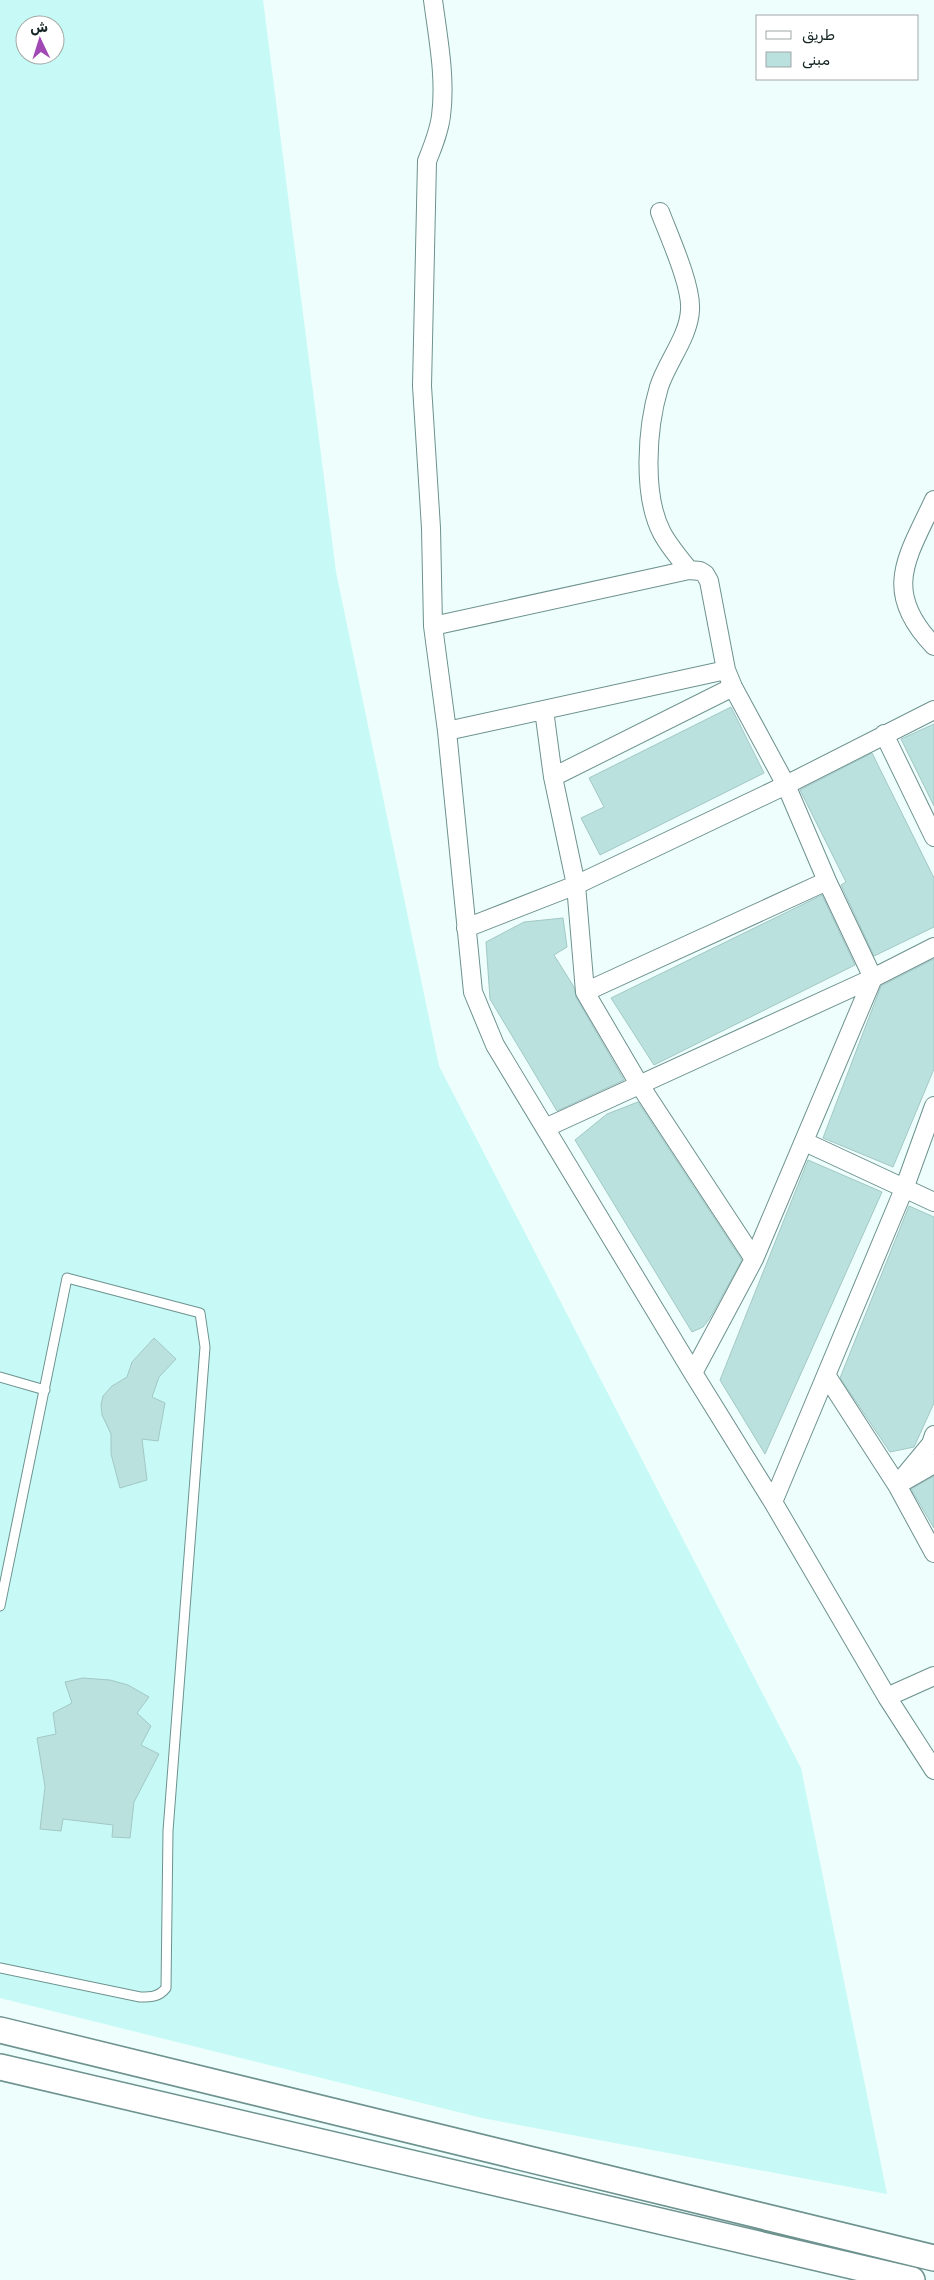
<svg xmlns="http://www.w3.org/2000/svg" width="934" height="2280" font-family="Rubik,'Noto Naskh Arabic',sans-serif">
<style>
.built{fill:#c7faf6;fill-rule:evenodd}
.building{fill:#bae1de;stroke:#a2c8c5}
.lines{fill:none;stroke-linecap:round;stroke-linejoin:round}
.lane-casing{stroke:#6d928f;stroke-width:11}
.street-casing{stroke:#6d928f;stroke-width:20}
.secondary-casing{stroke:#6d928f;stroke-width:28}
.lane{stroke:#fff;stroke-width:9}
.street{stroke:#fff;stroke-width:18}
.secondary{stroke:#fff;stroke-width:25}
</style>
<rect width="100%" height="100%" fill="#eefefc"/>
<path class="built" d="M0,0h263l73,572 103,494 362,702 86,426 -405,-76 -482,-120zM25,25h30v30h-30z"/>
<path class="building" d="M731,707l33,66 -164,82 -19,-37 23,-11 -15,-29z
M934,724v82l-33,-67z
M872,753l62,125v49l-60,29 -33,-71 5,-3 -46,-92z
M822,895l33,70 -201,100 -43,-67z
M563,918l4,29 -13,8 20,32 2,10 48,83 -67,31 -67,-112 -4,-57 38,-20z
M934,959v110l-41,98 -70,-29 58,-152z
M638,1102l104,158 -32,58 -7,9 -11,5 -117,-192 32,-26z
M808,1160l74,32 -117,262 -45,-74z
M909,1206l25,11v186l-20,44 -24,5 -50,-74z
M154,1338l22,21 -17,18 -7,20 13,6 -7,38 -16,-2 5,41 -27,8 -9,-34v-20l-9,-19 -1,-10 2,-9 9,-10 15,-9 5,-15z
M934,1476v52l-23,-39z
M83,1678l27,2 18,5 21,12 -12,16 14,13 -10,19 18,9 -25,48 -4,36 -18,-1 1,-12 -50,-6 -2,12 -21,-2 5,-42 -8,-49 19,-4 -3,-21 19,-10 -7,-21z"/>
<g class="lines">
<defs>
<path id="lane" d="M0,1377l45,13
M0,1606l67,-328 133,35 5,34 -37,484 -2,157c-7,9 -15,9 -26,9l-140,-29"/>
<path id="street" d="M433,0c5,38 13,78 8,116 -2,16 -8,30 -14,45l-5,225 9,142 2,98 14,105 26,261 22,53 198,328 80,129 114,195 47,73
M660,212c9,24 32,74 30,98 -1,26 -23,52 -31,77 -12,40 -17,108 3,146 7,13 17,25 27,37
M934,500c-27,58 -53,91 0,146
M433,626l256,-56 11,1 5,3 4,7 17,89 7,17 53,98 41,96 46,97 -119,281 -61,114
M544,710l9,67 23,108 9,107 54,92 115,175
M447,731l279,-61
M884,734l50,103
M553,777l180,-90
M466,928l110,-43 210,-100 148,-75
M585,992l242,-111
M545,1128l328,-150 61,-31
M805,1142l129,60
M826,1375l71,110 37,68
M906,1480l28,-16
M897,1485l34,-41 3,-9
M773,1502l131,-313 30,-83
M887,1697l47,-21"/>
<path id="secondary" d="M0,2030l934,228
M0,2067l912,213"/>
</defs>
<use href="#lane" class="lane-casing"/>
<use href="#street" class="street-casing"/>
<use href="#secondary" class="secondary-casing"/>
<use href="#lane" class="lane"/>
<use href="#street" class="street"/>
<use href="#secondary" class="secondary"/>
</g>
<rect x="756" y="15" width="162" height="65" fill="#ffffff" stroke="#a1a8a7"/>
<rect x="766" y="31" width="25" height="8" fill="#ffffff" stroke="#a1a8a7"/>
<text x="802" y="40" font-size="15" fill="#152524">طريق</text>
<rect x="766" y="52" width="25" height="15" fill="#bae1de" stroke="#a1a8a7"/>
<text x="802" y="65" font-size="15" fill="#152524">مبنى</text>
<g transform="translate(40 40) rotate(356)"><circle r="24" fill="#ffffff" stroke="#a1a8a7"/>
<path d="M0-4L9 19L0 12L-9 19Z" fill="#a148b4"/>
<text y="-8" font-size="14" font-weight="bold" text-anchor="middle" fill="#152524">ش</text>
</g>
</svg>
